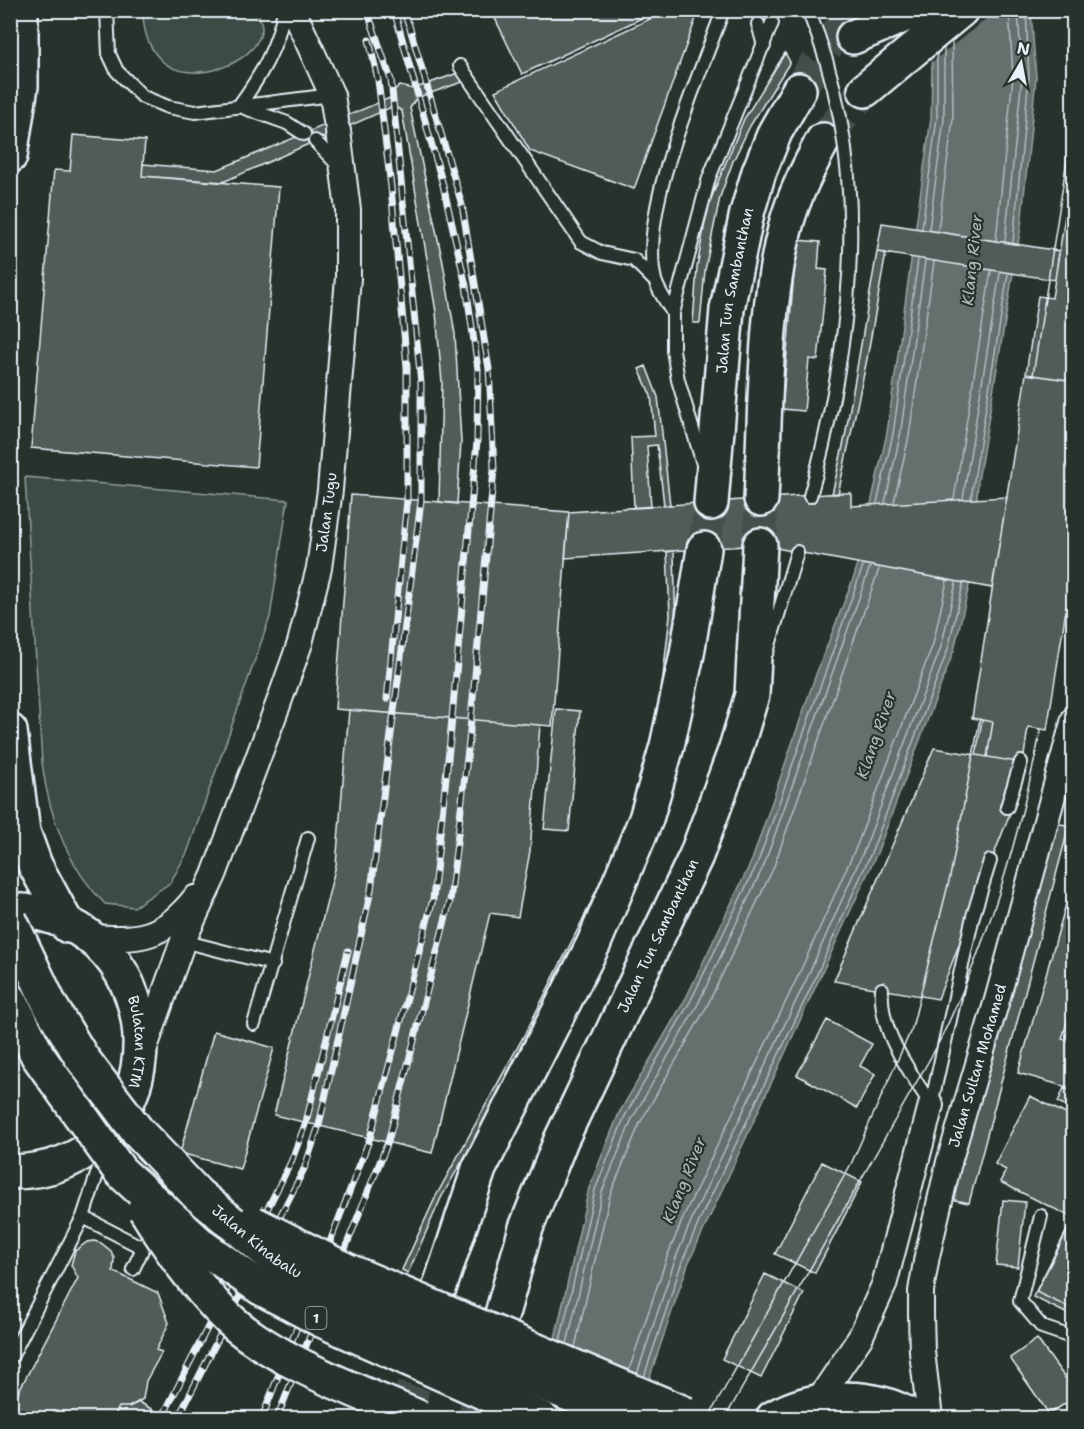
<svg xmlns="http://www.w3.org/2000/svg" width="1084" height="1429" font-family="'Shantell Sans',sans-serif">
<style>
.green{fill:#3e4b47;stroke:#939ea0;stroke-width:1.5}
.water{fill:#636f6d;stroke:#98a3a5;stroke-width:1.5}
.pier{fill:#26332d}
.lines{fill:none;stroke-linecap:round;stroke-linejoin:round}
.shore{stroke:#b3bdc0;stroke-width:1.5}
.building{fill:#505c59;stroke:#e8f1f8;stroke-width:1.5}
.secondary-tunnel{stroke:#43504b;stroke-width:33;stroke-dasharray:33 16;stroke-linecap:butt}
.lane-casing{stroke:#e8f1f8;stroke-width:16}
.street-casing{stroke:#e8f1f8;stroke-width:28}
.secondary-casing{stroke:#e8f1f8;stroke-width:38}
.primary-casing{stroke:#e8f1f8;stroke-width:38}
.highway-casing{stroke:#e8f1f8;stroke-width:38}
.lane{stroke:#26332d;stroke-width:12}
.street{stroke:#26332d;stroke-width:24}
.secondary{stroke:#26332d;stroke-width:33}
.primary{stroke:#26332d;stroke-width:33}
.highway{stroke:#26332d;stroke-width:33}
.tram{stroke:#e8f1f8;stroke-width:1.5}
.rail-casing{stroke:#e8f1f8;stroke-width:7}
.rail{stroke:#26332d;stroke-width:4.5;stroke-dasharray:14;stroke-linecap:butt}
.lane-bridge-casing{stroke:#e8f1f8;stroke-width:16;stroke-linecap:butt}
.highway-bridge-casing{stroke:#e8f1f8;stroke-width:38;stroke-linecap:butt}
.lane-bridge{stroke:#26332d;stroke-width:12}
.highway-bridge{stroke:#26332d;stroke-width:33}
.labels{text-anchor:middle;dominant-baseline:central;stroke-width:4.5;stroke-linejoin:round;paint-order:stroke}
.shield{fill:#26332d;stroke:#aeb8bb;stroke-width:1.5}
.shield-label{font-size:14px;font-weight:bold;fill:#e8f1f8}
.street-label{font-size:15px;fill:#e8f1f8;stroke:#26332d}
.water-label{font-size:16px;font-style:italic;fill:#b3bdc0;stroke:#26332d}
</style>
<rect width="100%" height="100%" fill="#26332d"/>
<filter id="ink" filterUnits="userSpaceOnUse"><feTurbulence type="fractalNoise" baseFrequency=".0167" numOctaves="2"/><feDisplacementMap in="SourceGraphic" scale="12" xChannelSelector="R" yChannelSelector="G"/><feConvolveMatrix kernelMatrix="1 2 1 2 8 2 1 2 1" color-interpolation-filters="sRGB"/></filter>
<g filter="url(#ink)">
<path class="green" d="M143,11h115c1,5 4,12 4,18 -6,37 -73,57 -100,32 -14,-13 -19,-32 -19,-50z
M25,477l263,23 -18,117 -83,236 -17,30 -36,24 -29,-3c-38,-38 -56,-88 -63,-141z"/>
<path class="water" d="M926,11h105l5,66 -15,149 -43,255 -5,88 -19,81 -77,203 -189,411 -36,106 -12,48h-103l52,-230 30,-75 67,-115 66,-138 63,-183 40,-103 32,-141 44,-315 1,-56z"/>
<path class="pier" d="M923,10l73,1 -64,51 -4,-8z"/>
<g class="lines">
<path class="shore" d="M922,228l15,-110v-65
M929,229l15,-110v-71
M938,230l15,-111 -1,-78
M996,240l17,-163 -4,-67
M1005,241l17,-164 -4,-67
M1013,242l16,-165 -3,-67
M963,498l37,-225
M971,498l37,-224
M954,499l37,-228
M894,502l15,-66 25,-174
M877,503l16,-69 25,-174
M885,503l15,-67 25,-175
M560,1341l35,-151 30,-74 66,-116 67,-138 105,-296
M567,1344l35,-152 30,-73 66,-115 66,-139 106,-298
M575,1347l35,-152 30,-72 66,-115 67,-139 106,-300
M629,1370l38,-113 19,-46 113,-237 58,-129 76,-201 14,-63
M637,1374l38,-114 19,-46 113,-236 58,-130 76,-201 15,-64
M644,1377l38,-115 19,-45 113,-236 58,-130 76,-202 15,-65"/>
</g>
<path class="building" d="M491,10h168l-137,64z
M669,10h30l-65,179 -104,-38 -35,-60z
M785,53l5,9 -40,64 -17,35 -13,36 -15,73 -5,53h-7l4,-56 8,-45 7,-26 32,-77z
M461,72l4,9 -49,17 -6,10 33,155 12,71 6,108 -4,62 -18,-2 3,-119 -6,-71 -34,-201 -8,-5 -171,76 -81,-6 1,-12 74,6 173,-72 4,-8 6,-4 13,3z
M73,135l72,6 -3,35 137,11 -23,280 -225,-19 23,-278 16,1z
M1074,163v35l-6,-1z
M1068,197l6,1v183l-48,-7 12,-78 14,2z
M882,223l177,28 -4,29 -178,-28z
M797,240l23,2 -2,27 9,1 -9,90 -9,-1 -5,52 -22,-2z
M877,252l9,1 -20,111 -28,130h-6l13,-57z
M646,366l12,31 12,108h-6l-7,-60 -10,1 4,61 -17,1 -3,-71 24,-1 -4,-40 -12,-27z
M1026,374l48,7v178l-27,171 -19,-3 -5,36 -36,-6 6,-35 -21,-4z
M841,493h10v13l156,-9 -15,91 -232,-43 -195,13 4,-46z
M351,495l218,17 -17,214 -217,-17z
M674,551l2,83 -8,50 -6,1 8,-70 -3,-63z
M556,709l24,2 -11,120 -25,-2z
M349,710l191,15 -10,126 -12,66 -28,-4 -58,240 -158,-38 62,-250z
M982,720l11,2 -6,35 -11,-2z
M934,748l84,14 -6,46 -74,191 -104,-18z
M638,794l-14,55 -129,255 -54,94 -33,75 -6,-3 34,-74 92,-168 56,-111 41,-87z
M1051,821l18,5 -100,377 -19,-4z
M1074,876v123l-12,40 12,3v47l-56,-16z
M827,1020l45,24 -12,22 15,8 -18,34 -60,-33z
M214,1031l60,17 -34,121 -60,-16z
M1064,1088l10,4v17l-16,-7z
M1030,1096l44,22v94l-3,5 -71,-35 6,-12 -11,-6z
M822,1162l40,20 -47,91 -40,-19z
M1003,1200l22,2 -7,65 -22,-2z
M1074,1216v101l-41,-20z
M1074,1218v92l-38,-18z
M94,1241l7,2 10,8 3,7 -1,13 45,22 11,30 -13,27 6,2 -16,29 -3,18 -14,8h-10l-6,11h-103v-10l68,-130 -7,-13 4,-14 12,-9z
M765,1274l39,19 -43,85 -39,-19z
M1037,1339l37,51v8l-25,16 -39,-56z
M139,1402l25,14 5,2h-56l6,-11h10z"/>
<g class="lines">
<path class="secondary-tunnel" d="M799,90l32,-51 16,-17
M823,140l42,-50
M760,545l1,-46
M704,549l7,-46
M405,1418l22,-82
M474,1418l14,-53"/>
<defs>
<path id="lane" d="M107,10l2,44 8,17 26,26 25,10 27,5 137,-17
M758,24l6,22
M460,66l121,176 21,11 32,7 21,21
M238,107c22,-30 40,-60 46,-97
M245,108l42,15 17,11
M315,141l23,24
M673,313c-6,-10 -15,-22 -18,-33 -17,-70 44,-201 68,-270
M703,464l-25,-84 -5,-30v-37l36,-135 63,-155
M810,496l6,-22
M767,652l30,-100
M1007,807l14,-45
M183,941l90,23
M882,989c-3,44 27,80 49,116
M254,1024l54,-186
M931,1105l42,-189 17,-55
M1041,1216l-21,85 22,26 32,11
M83,1217l60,31
M133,1269l20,-42
M10,1359l73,-142 20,-61"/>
<g id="street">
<path d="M293,10l39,85 4,26"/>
<path d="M88,937c50,3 74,3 107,-39"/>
<path id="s1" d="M143,1053l40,-112 31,-66 65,-173 21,-59 19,-75 11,-78 18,-212v-68l-10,-79"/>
<path d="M817,1402l43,-64 24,-53 47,-180"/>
<path id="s2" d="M930,1418l-8,-66 -1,-37v-24l6,-35 22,-94 48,-162 77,-281"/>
</g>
<g id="secondary">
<path d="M853,37l64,-27"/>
<path d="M865,90l96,-80"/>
<path d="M761,499c5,-89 2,-188 25,-274 8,-30 23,-58 37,-85"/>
<path id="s3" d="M711,503l16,-194 20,-96 12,-41 16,-40 24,-42"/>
<path id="s4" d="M10,910c173,6 174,262 0,262"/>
<path d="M440,1286l39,-117 115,-226 52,-124 21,-73 20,-92 17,-105"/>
<path id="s5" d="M502,1314l24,-86 35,-88 135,-284 39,-105 17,-56 8,-150"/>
</g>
<path id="primary" d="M773,1418c42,-24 100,-26 141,0"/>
<path id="highway" d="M10,156l11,-70v-73
M10,731l13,101 12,33 33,61"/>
</defs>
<use href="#lane" class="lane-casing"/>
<use href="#street" class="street-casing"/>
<use href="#secondary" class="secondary-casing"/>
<use href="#primary" class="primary-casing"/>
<use href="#highway" class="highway-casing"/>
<use href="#lane" class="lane"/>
<use href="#street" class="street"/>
<use href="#secondary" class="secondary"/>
<use href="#primary" class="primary"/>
<use href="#highway" class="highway"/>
<path class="tram" d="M1033,375l41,-260
M708,1418l143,-254 61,-136 38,-151 30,-158
M725,1418l211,-370c52,-102 82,-207 105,-319"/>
<defs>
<path id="rail" d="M369,40l9,40 13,107 16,180v133l-20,199
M162,1418l129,-256 15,-40 42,-171
M178,1418l127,-251 14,-42 52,-235 50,-389v-118l-30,-303 -24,-70
M262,1418l108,-280 63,-239 17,-159 27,-299 1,-72 -12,-83 -23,-101 -49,-175
M277,1418l111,-276 62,-241 19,-160 25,-272 -5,-100 -27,-164 -53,-180 -7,-15"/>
</defs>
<use href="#rail" class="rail-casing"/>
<use href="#rail" class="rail"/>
<defs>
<path id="lane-bridge" d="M808,10c63,150 47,311 8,464"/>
<g id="highway-bridge">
<path id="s6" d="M10,920l40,85 32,53 56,74 60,63 80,66 66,39 282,118"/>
<path d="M10,1000l28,56 82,115 83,76 58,41 60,32 220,98"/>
<path d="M145,1209c25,40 50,77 84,110 45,42 134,74 191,99"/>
<path d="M253,1223l93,47 340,144"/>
</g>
</defs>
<use href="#lane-bridge" class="lane-bridge-casing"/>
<use href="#highway-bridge" class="highway-bridge-casing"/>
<use href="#lane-bridge" class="lane-bridge"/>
<use href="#highway-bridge" class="highway-bridge"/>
</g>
</g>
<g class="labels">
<rect class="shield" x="305.5" y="1307" width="21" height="22" rx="4.5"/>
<g class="shield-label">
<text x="316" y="1318">1</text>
</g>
<g class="street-label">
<text stroke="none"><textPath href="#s3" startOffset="214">Jalan Tun Sambanthan</textPath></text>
<text stroke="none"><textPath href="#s1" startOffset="573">Jalan Tugu</textPath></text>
<text stroke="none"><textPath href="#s5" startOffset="410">Jalan Tun Sambanthan</textPath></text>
<text stroke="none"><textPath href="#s4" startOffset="206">Bulatan KTM</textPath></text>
<text stroke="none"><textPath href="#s2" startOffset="360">Jalan Sultan Mohamed</textPath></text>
<text stroke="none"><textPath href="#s6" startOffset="411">Jalan Kinabalu</textPath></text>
</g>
<g class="water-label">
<text transform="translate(972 260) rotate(-84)">Klang River</text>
<text transform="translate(876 735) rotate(-71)">Klang River</text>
<text transform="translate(684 1180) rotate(-68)">Klang River</text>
</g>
</g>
<rect width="1084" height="1429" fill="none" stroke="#26332d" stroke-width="36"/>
<rect x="18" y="18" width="1048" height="1393" fill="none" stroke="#e8f1f8" stroke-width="2" filter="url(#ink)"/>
<g transform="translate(1021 63) rotate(10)" stroke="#26332d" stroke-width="4.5" paint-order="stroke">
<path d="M0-4.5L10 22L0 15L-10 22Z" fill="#e8f1f8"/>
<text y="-9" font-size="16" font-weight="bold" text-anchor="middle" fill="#e8f1f8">N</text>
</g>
</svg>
